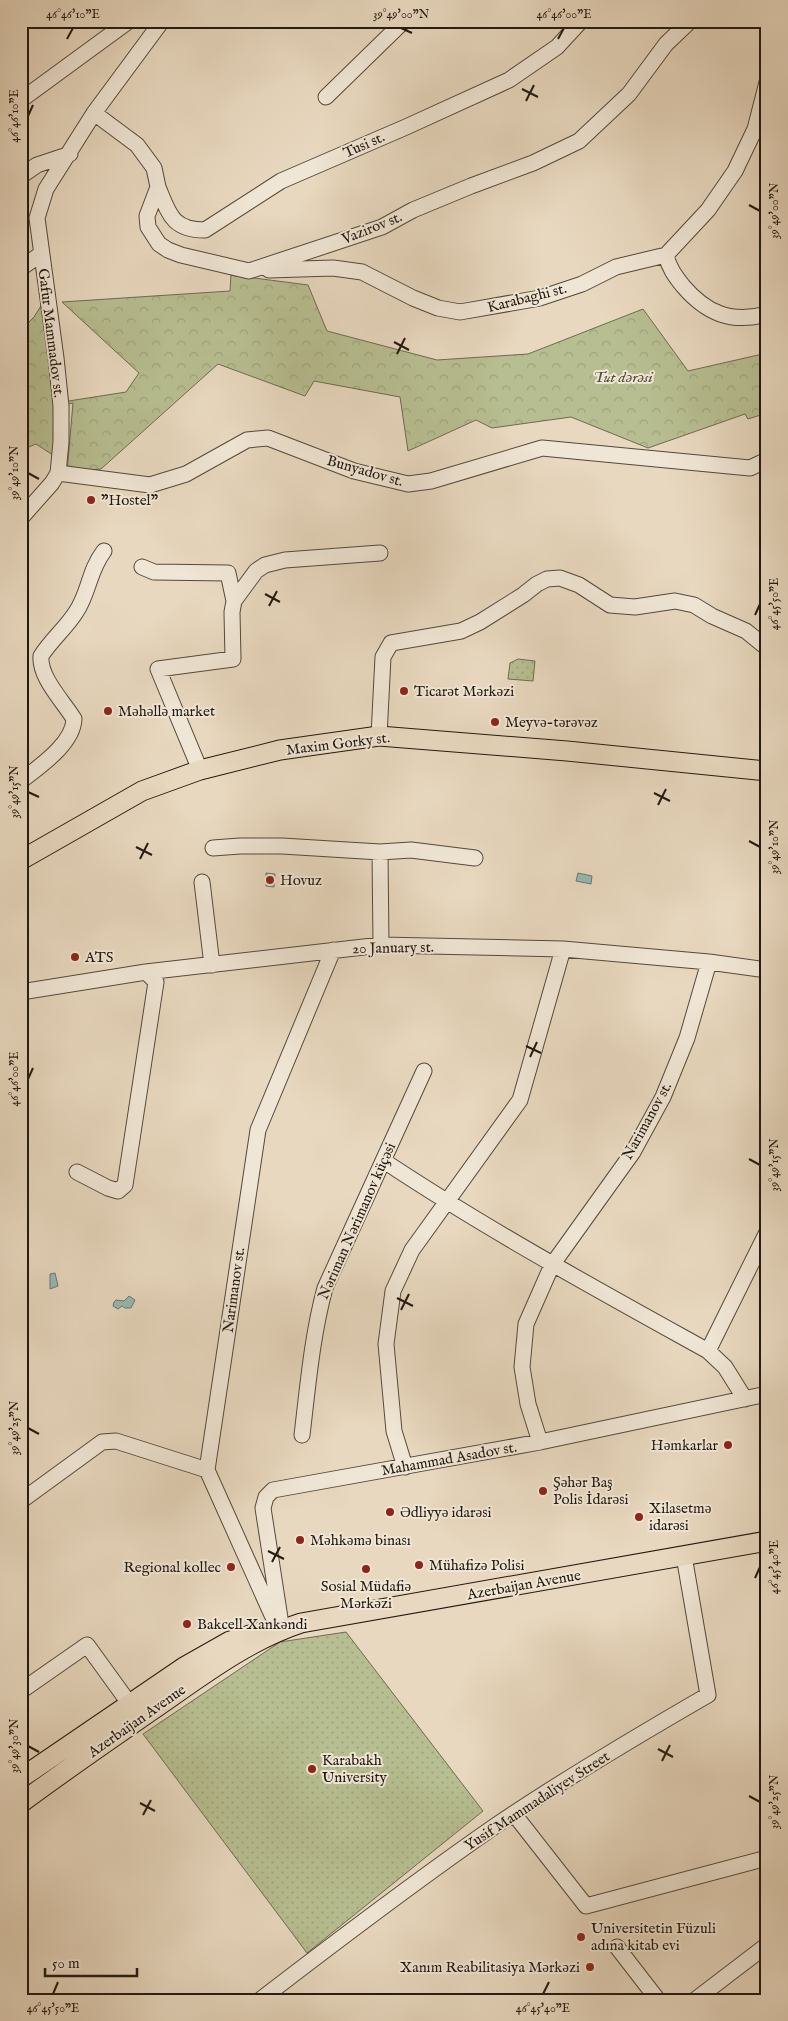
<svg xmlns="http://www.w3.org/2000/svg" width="788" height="2021" font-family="'IM FELL English',serif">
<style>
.forest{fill:url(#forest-crowns);stroke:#6c6c50}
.park{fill:url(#park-dots);stroke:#6c6c50}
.water{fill:#98b9b7;stroke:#697974}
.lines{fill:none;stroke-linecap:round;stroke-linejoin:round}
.minor-casing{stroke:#54493c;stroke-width:17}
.major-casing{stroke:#221910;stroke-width:21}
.minor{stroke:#f0e6d5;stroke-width:15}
.major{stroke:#e8d8bf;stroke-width:19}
.ticks{fill:none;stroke:#221910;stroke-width:2}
.poi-dot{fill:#8f2418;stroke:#f0e6d5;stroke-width:2}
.labels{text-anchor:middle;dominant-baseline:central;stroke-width:4;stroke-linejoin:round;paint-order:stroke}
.street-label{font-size:15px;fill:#221910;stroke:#f0e6d5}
.park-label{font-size:15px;font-style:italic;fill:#4f4b37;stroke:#f0e6d5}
.poi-label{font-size:15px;fill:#221910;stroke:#f0e6d5;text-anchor:start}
.neatline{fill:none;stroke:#221910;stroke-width:2}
.ticks-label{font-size:12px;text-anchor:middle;fill:#221910}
</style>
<defs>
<pattern id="forest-crowns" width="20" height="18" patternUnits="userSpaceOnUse" patternTransform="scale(1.25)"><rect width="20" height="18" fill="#b7be91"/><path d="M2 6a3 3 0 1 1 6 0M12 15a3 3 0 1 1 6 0" fill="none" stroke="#9da37c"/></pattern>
<pattern id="park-dots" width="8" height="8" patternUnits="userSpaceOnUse" patternTransform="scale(1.25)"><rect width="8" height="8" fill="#b7be91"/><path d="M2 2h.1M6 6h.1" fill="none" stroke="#9da37c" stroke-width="1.8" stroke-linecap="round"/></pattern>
</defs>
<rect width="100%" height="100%" fill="#e8d8bf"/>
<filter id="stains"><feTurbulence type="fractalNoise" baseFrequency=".004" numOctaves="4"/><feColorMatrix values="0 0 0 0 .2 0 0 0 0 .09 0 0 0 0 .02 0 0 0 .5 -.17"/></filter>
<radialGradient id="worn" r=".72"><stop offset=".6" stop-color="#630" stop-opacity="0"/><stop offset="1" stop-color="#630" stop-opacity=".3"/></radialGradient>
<path class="forest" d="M231,275l77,10 19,46 110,29 91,-6 115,-45 45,62 79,-18v60l-19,6 -3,-5 -97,34 -77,-31 -79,11 -16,-8 -68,31 -8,-54 -86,-16 -9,15 -87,-32 -117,105 -34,3 6,-69 -17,3v51l-20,-13 -15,6v-120l13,-13 10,-16 12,102 70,-11 13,-19 -77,-71 168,-11z"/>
<path class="park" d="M518,659l17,2 -2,20 -25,-2 2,-16z
M346,1632l137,179 -176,142 -164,-219 137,-92z"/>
<path class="water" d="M266,873l9,1 -1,13 -8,-1z
M578,873l14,3 -1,8 -15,-3z
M55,1273l3,13 -8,3v-15z
M129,1296l6,4 -4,8h-6l-3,-2 -4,3 -5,-3 1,-4 2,-2 8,1z"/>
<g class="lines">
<defs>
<path id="minor" d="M326,97l78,-76
M21,100l108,-79
M94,113l43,32 17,23 4,19 -11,29 1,11 11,17 9,6 13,5 68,16 133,-44 31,-17 58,-24 62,-23 46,-22 50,-47 37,-50 24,-23
M21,176l16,-11 33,-11
M158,187c11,27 14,43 47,43l76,-49 125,-54 103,-47 48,-33 24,-26
M666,255c3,13 9,21 17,31 23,27 48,38 84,28
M21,268l20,-14
M269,270l64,-2 29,4 51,26 25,10 22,4 80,-14 42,-14 34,-17 50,-12 42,-45 27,-39 20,-42 12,-47
M58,473l3,-31v-36l-5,-48 -19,-140 9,-29 48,-76 68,-92
M21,518l31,-35 6,-10 92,12 36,-11 61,-34 21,-2 86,33 54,13 23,-3 111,-33 208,20 17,-8
M142,567l12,5 74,1 6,28
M379,736l4,-79 8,-14 70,-12 19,-9 43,-27 14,-11 10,-5 13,-1 19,7 31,20 25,2 40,-6 19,4 18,11 34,15 21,17
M200,770l-42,-101 75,-10 -1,-47 2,-11 22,-30 9,-6 20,-5 95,-7
M21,781c19,-15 52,-37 53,-62 -11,-18 -35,-42 -33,-63 10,-16 25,-28 35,-44 13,-19 13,-42 28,-61
M213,848l27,-2h42l98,6 31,-2 64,8
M380,852l1,93
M202,882l10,83
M21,992l125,-20 235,-27 182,4 146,13 58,8
M384,1161c104,69 214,129 324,190
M77,1172l31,16 10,3 7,-6 31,-203 -10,-10
M745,1399l-20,-32 -17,-16 59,-119
M302,1435c6,-50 10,-99 23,-147l99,-217
M540,1442l-12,-38 -6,-37 4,-43 26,-59 81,-113 30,-55 24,-59 22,-76
M405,1467l-11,-36 -8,-87 7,-53 19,-41 108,-150 43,-151
M21,1501l81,-59 14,-1 91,29
M280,1618l-17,-110 3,-11 7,-7 267,-48 227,-48
M281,1630l-9,-15 -65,-145 51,-340 75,-180
M21,1691l66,-46 42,58
M514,1814l72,92 181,-48
M617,1947l41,53
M260,2000c78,-60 157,-120 238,-176 68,-46 139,-88 210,-129l-24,-139
M695,2000l72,-55"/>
<path id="major" d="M21,860l121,-69 58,-21 80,-20 99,-14 188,15 200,20
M21,1778l163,-111 46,-26 30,-9
M21,1803c43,-32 87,-62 130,-92 48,-33 95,-70 150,-88l466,-82"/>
</defs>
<use href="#minor" class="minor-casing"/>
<use href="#major" class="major-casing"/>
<use href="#minor" class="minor"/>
<use href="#major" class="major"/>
</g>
<path class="ticks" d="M401,28l11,5M67,39l6,-11M558,39l6,-11M522,89l16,8M526,101l8,-16M28,116l5,-11M749,205l11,6M394,342l15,8M397,354l8,-16M28,473l11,6M265,594l15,8M269,606l8,-15M755,615l5,-11M28,792l11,5M654,793l16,8M658,805l8,-16M749,841l11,6M136,847l16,8M140,859l8,-16M526,1046l15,7M530,1057l7,-15M28,1079l5,-11M749,1159l11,6M397,1298l16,8M401,1310l8,-16M28,1428l11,6M268,1551l16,8M272,1562l8,-15M755,1578l5,-11M28,1746l11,6M658,1749l15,8M662,1761l8,-16M749,1796l11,6M140,1803l15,8M143,1815l8,-15M53,1994l5,-12M543,1994l6,-12"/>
<g class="poi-dot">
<circle cx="91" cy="500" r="5"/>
<circle cx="404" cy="691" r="5"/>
<circle cx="108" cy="711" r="5"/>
<circle cx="495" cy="722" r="5"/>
<circle cx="270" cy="880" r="5"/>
<circle cx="75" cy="957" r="5"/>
<circle cx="728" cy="1445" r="5"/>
<circle cx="543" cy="1491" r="5"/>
<circle cx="390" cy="1512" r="5"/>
<circle cx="639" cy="1517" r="5"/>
<circle cx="300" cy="1540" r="5"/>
<circle cx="419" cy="1565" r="5"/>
<circle cx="231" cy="1567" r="5"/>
<circle cx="366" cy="1569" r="5"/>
<circle cx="187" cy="1624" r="5"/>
<circle cx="312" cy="1769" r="5"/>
<circle cx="581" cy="1937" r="5"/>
<circle cx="590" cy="1967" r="5"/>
</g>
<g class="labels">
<g class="street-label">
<text transform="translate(364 145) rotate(-24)">Tusi st.</text>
<text transform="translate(372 228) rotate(-22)">Vazirov st.</text>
<text transform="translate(527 298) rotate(-14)">Karabaghi st.</text>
<text transform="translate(51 333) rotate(83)">Gafur Mammadov st.</text>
<text transform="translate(365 471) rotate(16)">Bunyadov st.</text>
<text transform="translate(338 744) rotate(-7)">Maxim Gorky st.</text>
<text transform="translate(393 948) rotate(-1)">20 January st.</text>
<text transform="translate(647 1121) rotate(-61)">Narimanov st.</text>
<text transform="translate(357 1221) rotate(-66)">Nəriman Nərimanov küçəsi</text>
<text transform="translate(234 1290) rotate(-82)">Narimanov st.</text>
<text transform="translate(449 1459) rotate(-10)">Mahammad Asadov st.</text>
<text transform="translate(524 1585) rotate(-10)">Azerbaijan Avenue</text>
<text transform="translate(137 1721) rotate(-35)">Azerbaijan Avenue</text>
<text transform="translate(537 1801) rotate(-33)">Yusif Mammadaliyev Street</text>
</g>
<g class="park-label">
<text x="623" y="377">Tut dərəsi</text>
</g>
<g class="poi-label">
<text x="101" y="500">"Hostel"</text>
<text x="414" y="691">Ticarət Mərkəzi</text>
<text x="118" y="711">Məhəllə market</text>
<text x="505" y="722">Meyvə-tərəvəz</text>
<text x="280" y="880">Hovuz</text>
<text x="85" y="957">ATS</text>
<text x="718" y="1445" text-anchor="end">Həmkarlar</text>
<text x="553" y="1482">Şəhər Baş<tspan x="553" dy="17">Polis İdarəsi</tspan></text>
<text x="649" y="1508">Xilasetmə<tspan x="649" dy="17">idarəsi</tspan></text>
<text x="400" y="1512">Ədliyyə idarəsi</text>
<text x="310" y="1540">Məhkəmə binası</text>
<text x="429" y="1565">Mühafizə Polisi</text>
<text x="221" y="1567" text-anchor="end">Regional kollec</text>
<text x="366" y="1586" text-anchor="middle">Sosial Müdafiə<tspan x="366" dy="17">Mərkəzi</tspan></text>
<text x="197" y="1624">Bakcell Xankəndi</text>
<text x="322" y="1760">Karabakh<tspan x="322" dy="17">University</tspan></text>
<text x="591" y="1928">Universitetin Füzuli<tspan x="591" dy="17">adına kitab evi</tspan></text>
<text x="580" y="1967" text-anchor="end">Xanım Reabilitasiya Mərkəzi</text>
</g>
</g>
<rect width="788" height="2021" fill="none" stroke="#e8d8bf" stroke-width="55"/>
<path d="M45 1968v8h92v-8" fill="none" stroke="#221910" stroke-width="2.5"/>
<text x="52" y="1968" font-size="15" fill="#221910" stroke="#f0e6d5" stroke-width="4" paint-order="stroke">50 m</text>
<rect x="28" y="28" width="732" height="1966" class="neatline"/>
<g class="ticks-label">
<text x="73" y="18">46°46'10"E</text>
<text x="401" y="18">39°49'00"N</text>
<text x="564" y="18">46°46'00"E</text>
<text transform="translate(14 116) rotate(-90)" y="4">46°46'10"E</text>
<text transform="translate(774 211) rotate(-90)" y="4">39°49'00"N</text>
<text transform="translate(14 473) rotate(-90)" y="4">39°49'10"N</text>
<text transform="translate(774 604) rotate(-90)" y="4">46°45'50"E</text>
<text transform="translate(14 792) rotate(-90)" y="4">39°49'15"N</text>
<text transform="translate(774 847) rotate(-90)" y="4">39°49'10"N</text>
<text transform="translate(14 1079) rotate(-90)" y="4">46°46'00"E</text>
<text transform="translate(774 1165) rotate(-90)" y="4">39°49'15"N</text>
<text transform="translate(14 1428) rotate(-90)" y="4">39°49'25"N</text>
<text transform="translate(774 1567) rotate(-90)" y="4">46°45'40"E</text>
<text transform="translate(14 1746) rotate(-90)" y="4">39°49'30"N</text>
<text transform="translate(774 1802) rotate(-90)" y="4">39°49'25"N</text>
<text x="53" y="2012">46°45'50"E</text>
<text x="543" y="2012">46°45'40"E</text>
</g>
<rect width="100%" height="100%" filter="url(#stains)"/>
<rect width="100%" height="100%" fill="url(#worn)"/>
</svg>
